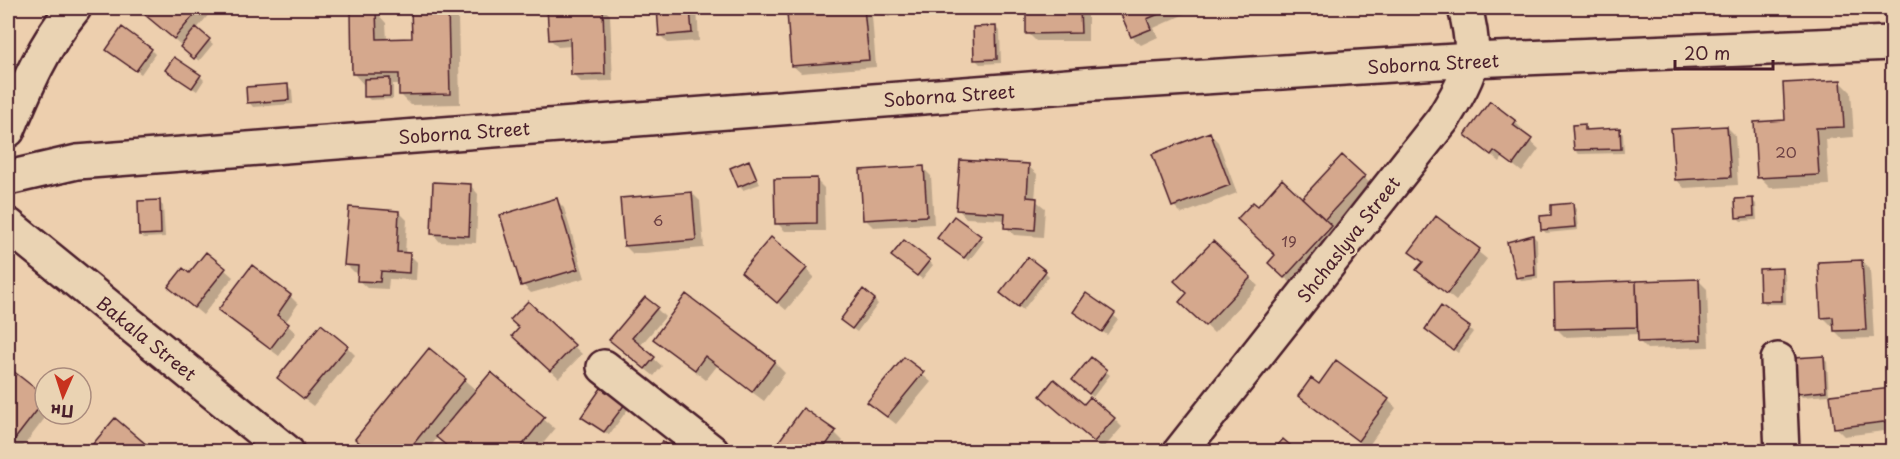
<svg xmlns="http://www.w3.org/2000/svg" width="1900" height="459" font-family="'Playpen Sans',sans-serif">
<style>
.shadow{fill:#0003}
.building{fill:#d5a88d;stroke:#4a1f2b;stroke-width:1.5}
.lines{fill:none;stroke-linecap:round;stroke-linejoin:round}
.minor-casing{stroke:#4a1f2b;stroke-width:38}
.minor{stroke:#ead3b3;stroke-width:33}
.labels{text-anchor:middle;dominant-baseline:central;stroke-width:5;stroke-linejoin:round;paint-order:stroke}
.number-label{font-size:15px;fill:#6d4144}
.street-label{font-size:18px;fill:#4a1f2b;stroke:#ead3b3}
</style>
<rect width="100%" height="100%" fill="#edcfae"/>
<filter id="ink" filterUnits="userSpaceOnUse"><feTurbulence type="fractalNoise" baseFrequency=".0167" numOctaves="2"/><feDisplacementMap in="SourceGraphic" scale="12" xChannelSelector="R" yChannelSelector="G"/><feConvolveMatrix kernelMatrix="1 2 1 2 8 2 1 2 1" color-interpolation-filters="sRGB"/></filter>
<g filter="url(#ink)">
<path class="shadow" d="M153,8h61l-18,22 17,14 -14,17 -52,-46z
M412,8h37l9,9 2,87 -49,1 -11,-11v-10h-7v15l-23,1 -4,-4 -2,-11 -10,-11 22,-62 10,11 1,17h26z
M603,8l7,7 3,66 -32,1 -8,-8 -1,-28 -14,1 -8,-8 -1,-30z
M658,8h39l2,33 -31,2 -8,-8z
M864,8l8,8 4,51 -75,6 -9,-8 -3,-51z
M882,8h28l1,1 -23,8z
M1028,8h60v33h-52l-8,-8z
M1120,8h67l2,4 -35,16 4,9 -17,8 -9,-8z
M996,28l4,4 1,31 -21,1 -4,-4z
M151,50l4,4 -14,20 -29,-21z
M171,74l29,2 4,4 -7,11z
M1840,81l11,11 3,45 -28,2 3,46 -59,3 -11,-11 28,-55z
M288,86l4,4 1,14 -40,3 -4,-5z
M1490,104l25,18 8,8 -2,3 18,16 -17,23 -19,-15 -3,5 -33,-27z
M1584,126l4,4h31l4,4 1,19 -45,1 -4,-4z
M1727,127l8,8 3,50 -54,3 -8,-9z
M1210,134l8,8 19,51 -55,21 -8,-8z
M1342,157l30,28 -40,43 7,7 -46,50 -23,-22 7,-8 -19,-47 44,-8z
M749,162l4,4 7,18 -17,6 -4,-4z
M1028,166l9,8 -2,26 10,8 -2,29 -29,-2 -8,-8v-7l-40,-2 -8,-9z
M923,168l8,8 3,48 -61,3 -8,-8z
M816,180l8,8 1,43h-40l-8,-8z
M470,185l8,9 -2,49 -36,-1 -8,-9z
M692,193l8,8 4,47 -71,6 -8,-8z
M556,200l8,8 21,70 -54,15 -8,-8z
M1752,200l4,4 1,16 -16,1 -4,-4z
M159,202l4,4 2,31 -21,1 -4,-4z
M1572,205l4,4 2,21 -32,3 -4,-4 11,-13z
M399,212l8,8 -2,34h4l8,8 -1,18 -27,-1 -1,10 -21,-1 -9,-8 1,-7 -5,-1 -8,-8z
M1436,218l51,41 -31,42 -38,-31 6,-7 -13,-11z
M1533,236l4,4 1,39 -16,2 -4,-4z
M980,237l4,4 -15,20 -26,-19z
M1213,243l45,43 -44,47 -25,-24v-16z
M207,254l26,23 -30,38 -24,-20 11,-20z
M897,260l32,1 4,4 -11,14z
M1862,261l8,8 4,69 -31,1 -8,-8v-6h-4l-8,-8z
M806,269l8,8 -28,33 -35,-30z
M1781,270l4,4 1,30h-20l-5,-4z
M1045,272l4,4 -26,34 -17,-13z
M1699,281l8,8 2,58 -62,2 -8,-8v-7l-74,3 -8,-8 -1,-44z
M1086,295l32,24 -11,16 -32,-23z
M290,296l8,8 -13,19 11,10 -17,23 -51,-38 -8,-8z
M874,300l4,4 -21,28 -11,-8z
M528,303l54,51 -23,24 -37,-34 -1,-15z
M657,309l8,8 -25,29 22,20 -8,10 -35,-28z
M1469,328l4,4 -15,21 -27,-20z
M655,339l119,23 11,11 -21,28 -47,-35 -11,14 -40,-31z
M347,347l8,8 -42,51 -26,-20z
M430,350l47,41 14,-17 64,55 -19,23h-82l-16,-15 -12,15h-56z
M1823,358l4,4 2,33 -27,2 -4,-4z
M904,359l27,23 -35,42 -18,-14z
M1091,359l19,16 -17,22 -15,-13z
M8,369l37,29v16h3l-29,38h-11z
M1319,386l69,14 8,8 -29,40 -59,-44 -8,-8z
M1892,389v41l-48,6 -8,-8 -4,-32z
M1050,404l34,2 30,13 8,8 -19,22z
M624,405l4,4 -19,26 -22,-15z
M835,433l8,8 -8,11h-42l-12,-11z"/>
<path class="building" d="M151,8h49l-26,31 -29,-24z
M411,8h37l2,86 -51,1v-21h-47l-1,-63h25l1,28 35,-1z
M547,8h56l2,66 -34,1 -1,-37 -21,2z
M657,8h33l2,25 -33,3z
M847,8h17l5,52 -78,6 -4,-54z
M881,8h19l-17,6z
M1026,8h54l1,25 -55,1z
M1118,8h55l-26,11 4,10 -20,8z
M996,26l1,33 -23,1 -1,-33z
M122,27l30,22 -16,22 -30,-21z
M196,27l14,12 -16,20 -14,-12z
M174,57l27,18 -9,13 -27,-18z
M390,78v18l-26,1v-18z
M1841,80l3,47 -28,1 3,47 -62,3 -3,-56 31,-2 -2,-37z
M288,84l1,16 -42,3 -1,-16z
M1490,101l26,20 -3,4 19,14 -19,26 -19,-14 -3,4 -26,-20z
M1585,124v6l35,-2 1,21 -47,1 -2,-25z
M1727,126l4,51 -56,3 -4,-51z
M1210,132l20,53 -58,22 -20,-53z
M1342,155l23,21 -40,43 -23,-21z
M749,160l8,19 -19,8 -8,-19z
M960,160l69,4 -2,33 10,1 -2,32 -31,-2 1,-15 -49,-3z
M924,166l3,50 -64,4 -3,-50z
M817,178v45l-42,1 -1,-45z
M1282,179l50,47 -48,52 -16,-15 7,-8 -38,-36 16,-17 5,4z
M433,182l38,2 -2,52 -38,-2z
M692,192l4,48 -72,6 -4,-48z
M557,198l21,71 -57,17 -21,-71z
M1753,198l1,18 -18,2 -1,-19z
M160,200l1,34 -22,1 -1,-34z
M1573,203l2,24 -34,3 -1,-14 11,-1v-10z
M349,207l50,4 -2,41 13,1 -1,20 -28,-2 -1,11 -23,-1 1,-15 -14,-1z
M954,216l27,20 -17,22 -27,-20z
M1436,216l44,33 -33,45 -31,-24 7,-8 -14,-10z
M1533,235l2,40 -19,3 -9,-36z
M771,237l36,31 -30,35 -36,-31z
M904,240l26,20 -13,16 -26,-20z
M1213,241l38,36 -46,49 -26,-24 8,-9 -13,-12z
M206,252l20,16 -32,40 -26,-21 15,-19 6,5z
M1028,257l18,14 -28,36 -18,-14z
M1862,260l4,70 -32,1 -1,-14 -12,1 -3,-56z
M252,265l39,30 -14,20 12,9 -19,25 -52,-39z
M1782,268v33h-22l-1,-32z
M1699,279l2,61 -63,2 -2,-61z
M1636,281l1,46 -82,2 -1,-45z
M863,289l12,10 -23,30 -12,-9z
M1086,293l29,20 -13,19 -29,-20z
M686,294l89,67 -23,31 -47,-36 -10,14 -42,-31z
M645,297l13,10 -26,31 23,19 -10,12 -36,-29z
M528,301l47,44 -25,26 -38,-35 7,-8 -9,-8z
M1441,306l29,21 -17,23 -28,-21z
M321,324l27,22 -44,53 -27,-21z
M429,348l37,30 -59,74h-37l-15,-13z
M1824,356l2,35 -30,3 -2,-36z
M904,357l20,15 -37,45 -20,-15z
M1091,357l16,13 -18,24 -17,-14z
M1336,360l53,39 -31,42 -60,-45 13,-18 8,6z
M8,367l37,29v4l-37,48z
M491,372l54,45 -28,35h-63l-18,-15z
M1054,379l30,25 6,-7 25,21 -21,24 -54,-46z
M601,388l24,16 -21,28 -23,-15z
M1892,388v33l-58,7 -4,-33z
M803,408l33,23 -15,21h-27l-15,-11z
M115,418l33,28 -4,6h-58z
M1283,439l15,13h-26z
M662,441l14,11h-22z"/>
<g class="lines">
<defs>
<path id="minor" d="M8,130c18,-43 36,-86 66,-122
M8,178l69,-16 1016,-78 378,-24 421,-17
M8,225l279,227
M1778,360l4,92
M604,367l108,85
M1180,452l263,-333c9,-15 27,-43 28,-60 2,-16 -2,-36 -6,-51"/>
</defs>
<use href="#minor" class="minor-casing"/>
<use href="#minor" class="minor"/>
</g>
</g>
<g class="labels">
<g class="number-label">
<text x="1786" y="151">20</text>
<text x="658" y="219">6</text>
<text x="1289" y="240">19</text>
</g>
<g class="street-label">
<text transform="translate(1433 63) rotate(-3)">Soborna Street</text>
<text transform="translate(949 95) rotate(-4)">Soborna Street</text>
<text transform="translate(464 132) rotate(-4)">Soborna Street</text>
<text transform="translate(1348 239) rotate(-52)">Shchaslyva Street</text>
<text transform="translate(147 338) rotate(39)">Bakala Street</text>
</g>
</g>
<rect width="1900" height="459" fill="none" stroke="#ead3b3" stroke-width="30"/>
<rect x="15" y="15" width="1870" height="429" fill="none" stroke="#4a1f2b" stroke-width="2" filter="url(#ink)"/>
<g transform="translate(63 396) rotate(183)"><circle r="28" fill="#ead3b3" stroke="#aa8b7d" stroke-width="1.5"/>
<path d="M0-4.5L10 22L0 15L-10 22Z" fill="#c8321e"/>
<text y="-9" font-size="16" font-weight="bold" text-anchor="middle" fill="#4a1f2b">Пн</text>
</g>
<path d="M1675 60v9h98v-9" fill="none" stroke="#4a1f2b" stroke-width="3"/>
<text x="1684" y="60" font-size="18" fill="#4a1f2b" stroke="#ead3b3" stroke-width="4.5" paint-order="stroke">20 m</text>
</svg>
